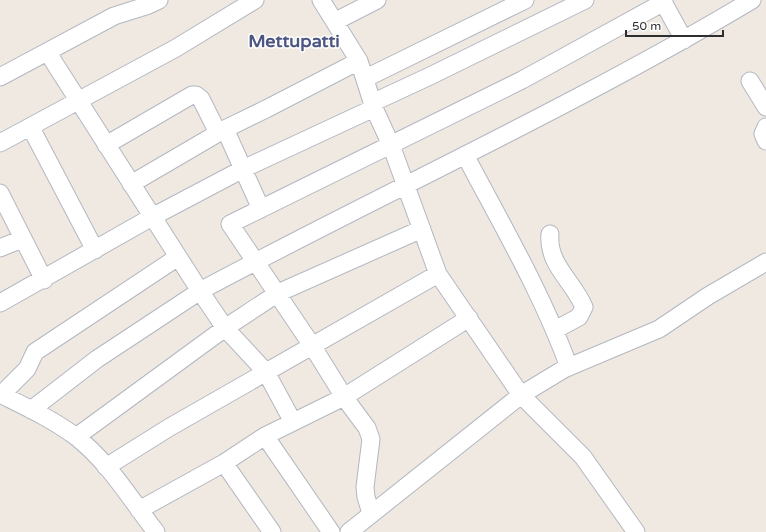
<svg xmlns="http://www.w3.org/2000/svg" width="766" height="532" font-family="'Varela Round',sans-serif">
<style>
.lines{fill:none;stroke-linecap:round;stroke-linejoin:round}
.minor-casing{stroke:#b4b7c1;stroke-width:19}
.minor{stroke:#fff;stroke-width:17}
.labels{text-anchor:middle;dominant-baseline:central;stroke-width:3;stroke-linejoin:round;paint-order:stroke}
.district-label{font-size:18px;font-weight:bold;fill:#4d5680;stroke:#fff}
</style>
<rect width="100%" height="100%" fill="#efe9e1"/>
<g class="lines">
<defs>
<path id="minor" d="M321,0l38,61 15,47 17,37 47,129 83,121 62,62 53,75
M662,0l22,40
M336,21l41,-21
M0,77l114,-61 32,-10 13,-6
M366,78l159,-78
M750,81l16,26
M374,102l56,-26 155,-76
M766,127l-3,7 3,7
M31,128l64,122
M225,129l36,80
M0,143l176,-95 79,-48
M106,145l86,-50h4l5,4 17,34
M465,155c37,70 77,138 104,212
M131,184l94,-55 41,-20 93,-48
M0,193l44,87
M550,234c-3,30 23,47 34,73l-5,10 -24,13
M0,248l22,-9
M0,303l152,-86 91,-48 131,-61
M0,394c26,13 52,25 75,42 33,25 56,64 81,96
M1,395l26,-26 8,-17 143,-95
M31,410l66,-51 103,-68 -152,-238
M293,422l-27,-50 -41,-44 53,-35 144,-64
M265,436l66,96
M76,437l149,-109 -25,-37c183,-98 373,-184 552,-291
M224,463l48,69
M106,467l64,-40 268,-153
M139,510l85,-47 41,-27 79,-39 125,-79
M371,513l-5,-16 -1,-10 6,-48 -4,-11 -23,-31 -31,-50 -83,-123 292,-144 142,-78
M349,532l172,-137 43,-26 95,-40 49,-33 58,-34"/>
</defs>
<use href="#minor" class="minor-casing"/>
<use href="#minor" class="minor"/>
</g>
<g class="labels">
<g class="district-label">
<text x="294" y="41">Mettupatti</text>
</g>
</g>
<path d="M626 30v6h97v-6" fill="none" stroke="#2e2e2e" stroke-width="2"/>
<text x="632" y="30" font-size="12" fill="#2e2e2e" stroke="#ffffff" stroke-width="3" paint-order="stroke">50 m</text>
</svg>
